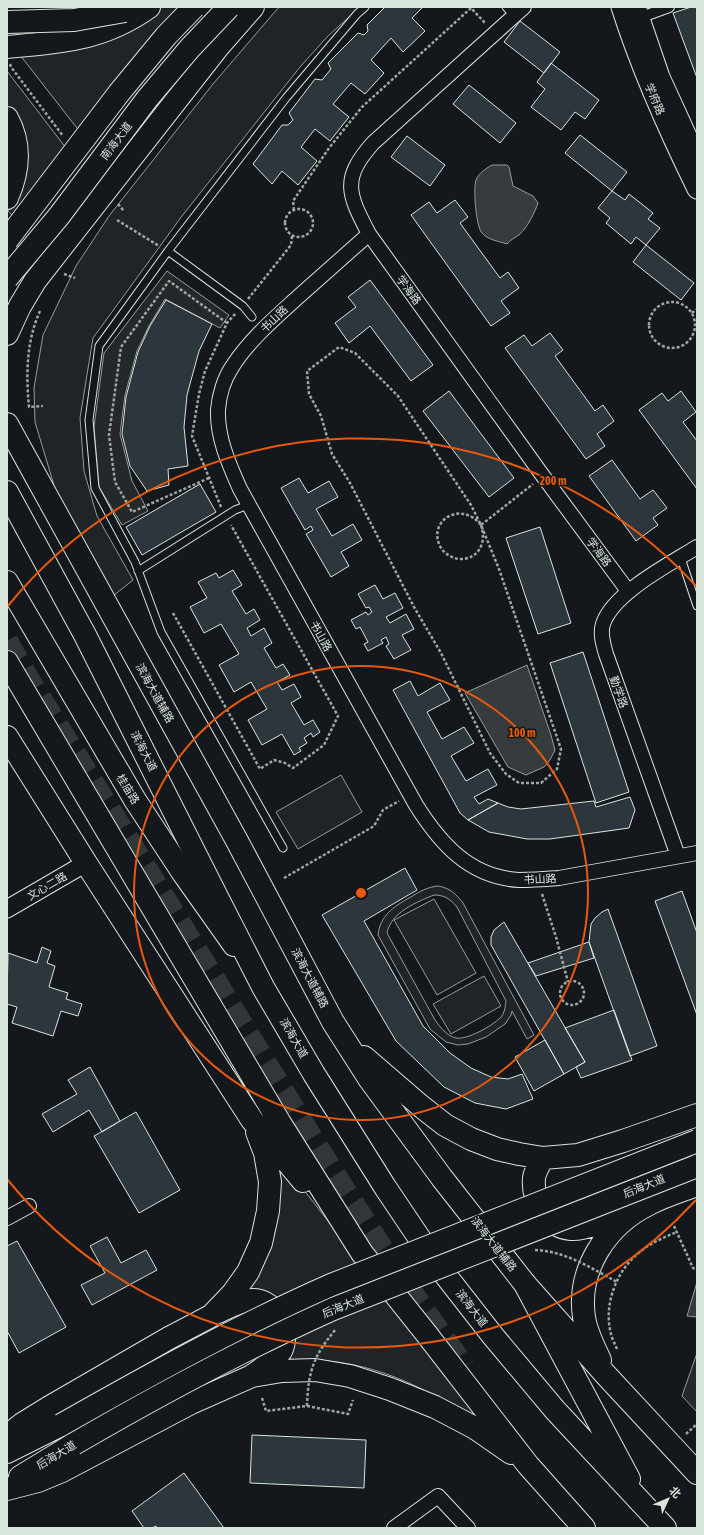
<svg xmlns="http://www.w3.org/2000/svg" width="704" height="1535" font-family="'Asap Condensed','Noto Sans SC',sans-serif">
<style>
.green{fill:#202428;stroke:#939e99;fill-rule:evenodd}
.parking{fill:#24282b;stroke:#939e99}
.water{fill:#363b3e;stroke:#939e99}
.building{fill:#2c363c;stroke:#d8e6dc}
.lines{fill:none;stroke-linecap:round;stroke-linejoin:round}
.trunk-tunnel{stroke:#313739;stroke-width:22;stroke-dasharray:22 11;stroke-linecap:butt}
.service-casing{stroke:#d8e6dc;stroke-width:9}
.pedestrian-casing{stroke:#d8e6dc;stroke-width:12}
.minor-casing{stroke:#d8e6dc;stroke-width:16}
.tertiary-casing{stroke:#d8e6dc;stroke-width:19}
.secondary-casing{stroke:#d8e6dc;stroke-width:21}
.primary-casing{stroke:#d8e6dc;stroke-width:24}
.trunk-casing{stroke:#d8e6dc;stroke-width:24}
.path{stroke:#9da8a2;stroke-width:2.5;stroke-dasharray:3 2;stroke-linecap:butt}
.service{stroke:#14181c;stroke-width:7}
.pedestrian{stroke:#14181c;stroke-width:10}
.minor{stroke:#14181c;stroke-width:14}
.tertiary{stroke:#14181c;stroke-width:17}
.secondary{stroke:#14181c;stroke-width:19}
.primary{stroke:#14181c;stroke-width:22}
.trunk{stroke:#14181c;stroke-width:22}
.primary-bridge-casing{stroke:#d8e6dc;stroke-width:24;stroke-linecap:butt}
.path-bridge{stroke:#9da8a2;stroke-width:2.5;stroke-dasharray:3 2;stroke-linecap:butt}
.primary-bridge{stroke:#14181c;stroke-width:22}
.ring{fill:none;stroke:#e8590c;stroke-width:2}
.labels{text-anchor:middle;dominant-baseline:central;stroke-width:3;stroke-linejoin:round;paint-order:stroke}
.street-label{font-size:11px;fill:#d8e6dc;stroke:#14181c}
.centre{fill:#e8590c;stroke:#14181c;stroke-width:2}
.ring-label{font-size:12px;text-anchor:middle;font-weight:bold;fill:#e8590c;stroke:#14181c;stroke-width:3;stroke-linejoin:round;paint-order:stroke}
</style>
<rect width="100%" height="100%" fill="#14181c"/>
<path class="green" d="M153,7h28l-101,125 -60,-77z
M279,7h81l-33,30 -27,30 -118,149 -89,122 -13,80 4,53 13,45 36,64 -20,16 -57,-104 -21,-70 -1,-34 9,-53 33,-69 33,-50 104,-132z
M7,71l59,77 -54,67 -4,-4 8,-19 -9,-83z
M341,775l21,37 -64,37 -22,-37z
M438,886c12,2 18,8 25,17l71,132 -7,4 -15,-28 -1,4 -6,9 -19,13 -18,7 -10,1 -12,-3 -16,-13 -52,-94c2,-19 15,-28 31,-37 10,-6 18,-11 29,-12zM434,895c11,0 16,4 23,12l49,94c-1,6 -1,12 -6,17 -8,8 -33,22 -44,20 -9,-2 -16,-11 -21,-18l-48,-87c4,-21 30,-31 47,-38z
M434,899l42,74 -39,22 -43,-75z
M484,976l17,30 -50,28 -18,-30z
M271,1148l222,284c-53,-35 -99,-64 -164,-71 -15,-2 -31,0 -46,0l8,-23 -50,-48z"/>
<path class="parking" d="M167,271l62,44 -9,13 -55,-29 -16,27 -12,25 -12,44 -5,39 12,47 16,30 -26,14 -23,-38 -5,-60 10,-74z
M697,1353v59l-15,-16z"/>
<path class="water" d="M492,165h15l2,2 4,19 20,10 5,7c-3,9 -11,25 -18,31 -5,4 -9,5 -13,10 -9,-3 -19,-4 -25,-11 -6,-6 -9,-45 -6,-53 3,-7 9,-11 16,-15z
M527,665l24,70 4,15 -5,10 -6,7 -18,8 -18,-8 -43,-74z
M697,1282v35l-10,-1z"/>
<path class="building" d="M385,7h38l-11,11 13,13 -22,21 -12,-14 -20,22 13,13 -19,21 -14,-11 -18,21 16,13 -19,24 -15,-12 -14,18 16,14 -19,24 -16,-14 -10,13 -19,-20 29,-39h6l5,-5 -4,-7 26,-34 7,1 9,-11 -3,-6 30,-30 6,2 4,-4 -1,-6z
M691,7h6v71l-24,-65z
M520,21l40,31 -16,21 -40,-31z
M551,63l48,37 -14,19 -10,-7 -14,18 -30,-23 14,-18 -8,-7z
M469,85l47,38 -16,20 -47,-39z
M580,135l47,37 -15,19 -47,-38z
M407,136l38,29 -15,21 -39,-29z
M612,191l13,9 4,-6 24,19 -5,6 12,9 -14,17 -10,-8 -5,7 -25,-21 4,-5 -12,-10z
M455,200l13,17 -8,6 40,55 8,-6 11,16 -18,13 9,12 -19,13 -80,-111 18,-13 8,11z
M646,245l48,38 -13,17 -48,-38z
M370,280l63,85 -22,16 -41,-55 -21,17 -14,-20 21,-16 -8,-10z
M166,300l46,24 -13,27 -12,44 -3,32 4,39 -20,3 1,16 -22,6 -17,-25 -8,-32 4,-37 12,-45 12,-26z
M550,333l13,17 -8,6 40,55 8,-6 11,16 -17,13 8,12 -19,13 -81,-111 19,-13 8,11z
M449,391l65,87 -25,19 -66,-86z
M681,391l15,21 -13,10 14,19v48l-58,-79 23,-17 6,8z
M612,460l28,39 13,-9 14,18 -14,10 5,7 -22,16 -47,-65z
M299,478l9,15 21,-12 9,16 -22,12 16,27 21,-12 9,16 -21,12 8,14 -18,11 -25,-43 7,-4 -2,-4 -6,4 -24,-42z
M200,484l16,28 -74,43 -16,-28z
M540,527l31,96 -33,11 -32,-96z
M233,570l9,15 -10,6 14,23 8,-5 6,11 -13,8 4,8 13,-8 8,15 -8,5 12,20 7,-4 7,11 -13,7 5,8 12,-6 7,13 -10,6 13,22 9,-5 7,12 -7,5 -2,-4 -7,5 3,5 -8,5 2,3 -7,4 -12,-21 -20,11 -14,-25 19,-11 -16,-27 -17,10 -15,-27 20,-11 -18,-30 -17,9 -14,-26 17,-9 -9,-16 18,-9 3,5z
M375,585l8,14 12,-6 8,15 -17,9 4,6 16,-9 8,15 -12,6 9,15 -17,9 -8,-13 3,-2 -3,-7 -5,3 2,3 -15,8 -4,-7 4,-2 -8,-15 -4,2 -5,-9 15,-8 2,3 4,-3 -3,-5 -3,1 -8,-14z
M583,652l46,140 -33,11 -46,-140z
M410,681l8,15 22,-13 10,17 -23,12 15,27 22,-12 10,16 -23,13 15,25 22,-12 9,16 -23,12 5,7 9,-5 10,4 -30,17 -8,-7 -67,-123z
M630,797l5,13 -6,18 -79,11h-23l-38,-7 -21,-12 30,-17 10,4 13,2 73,-8 2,6z
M405,868l12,22 -53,31 59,105 27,27 21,15 20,9 17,2 14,-5 11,25 -27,10 -31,-6 -31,-16 -48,-46 -74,-126z
M682,891l15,42v82l-42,-114z
M608,909l49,137 -27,10 -41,-114 2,-18 4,-6 7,-6z
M504,922l81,140 -21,12 -73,-129v-8l3,-7z
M589,942l5,16 -58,18 -8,-13z
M42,947l9,4 -4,12 8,3 -6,21 19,6 -2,6 16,5 -4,12 -17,-5 -8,25 -41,-13 5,-16 -10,-3 1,-51 29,10z
M614,1010l18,50 -51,18 -5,-11 9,-5 -20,-34z
M545,1040l19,34 -30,17 -19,-34z
M90,1067l30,54 -18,11 -13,-22 -36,22 -11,-18 35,-20 -9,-14z
M136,1112l44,78 -41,23 -45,-77z
M107,1237l14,26 25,-13 11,20 -65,35 -11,-20 24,-12 -15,-27z
M17,1241l49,86 -47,26 -12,-22v-85z
M252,1435l114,5 -2,48 -114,-5z
M184,1473l40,55h-67l-1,-2 -4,2h-8l-12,-17z"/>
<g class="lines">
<path class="trunk-tunnel" d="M7,641l21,37c78,125 156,251 233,377 65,106 130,212 204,312"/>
<defs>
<path id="service" d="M506,7l8,9
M168,251l118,-153 71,-84 8,-7
M252,317l-9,-11 -75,-55 -69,95 -10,74 6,68 40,74 26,70 122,216
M681,558l16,48
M138,571l97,-61 13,-5"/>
<path id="pedestrian" d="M639,18l30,-11"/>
<path id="minor" d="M524,7l-151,136c-32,36 -25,51 -4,91l174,242 85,115
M369,234c-24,21 -47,42 -71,63 -23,21 -49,43 -66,70 -8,12 -13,29 -14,43 -1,28 11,54 22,79l176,316c24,38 53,72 103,75 13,0 27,-1 40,-2l138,-25
M678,856l-72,-202c-3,-10 -6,-21 -3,-30 10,-31 67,-60 94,-77
M7,1218l22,-12
M394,1528l44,-32 30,32"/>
<path id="tertiary" d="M7,909l79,-46"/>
<path id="secondary" d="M621,7c20,63 47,123 76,182
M636,7l24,70 37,81"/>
<path id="primary" d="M7,47c54,-5 96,-7 142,-40
M7,118c15,27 12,53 0,80
M7,334l13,-28 15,-25 183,-234 35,-40
M7,424l229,415 97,183 37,58 72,98 83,106 80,90 92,99
M7,582l128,218 48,73 51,72
M7,662l273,461 82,130 63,79 103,133 56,63
M7,737l79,126 166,257 51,61
M364,1057l58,50 23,18 26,14 26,10 22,5 24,4 35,-3 45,-14 74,-26
M543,1158c-4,7 -8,13 -9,20 -2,22 13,49 37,51 17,1 42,-12 59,-19
M218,1312c11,-5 23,-12 35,-12 23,0 38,31 28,51 -7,10 -18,17 -28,24
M600,1360c-6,-13 -14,-28 -16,-43 -7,-47 22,-92 65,-113 15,-8 32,-13 48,-19
M7,1436l15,-12 26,-16 121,-70 42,-22 22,-23 15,-21 13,-29 7,-32 2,-29 -5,-29 -8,-21
M7,1452l54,-27
M20,1477l54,-33
M7,1489l31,-8 24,-10 129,-68 61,-27 30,-5 33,-1 35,6 40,13 45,18 40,21 36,25"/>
<path id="trunk" d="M7,492l78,143 131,260 47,92 51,87 71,113 51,76 57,73 62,74 110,118
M525,1284l104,195"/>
</defs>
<use href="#service" class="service-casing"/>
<use href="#pedestrian" class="pedestrian-casing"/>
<use href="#minor" class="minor-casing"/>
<use href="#tertiary" class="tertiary-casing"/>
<use href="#secondary" class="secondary-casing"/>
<use href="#primary" class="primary-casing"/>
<use href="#trunk" class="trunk-casing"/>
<path class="path" d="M10,64l1,3 52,69
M118,204l6,7
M285 223a14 14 0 1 1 28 0a14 14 0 1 1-28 0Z
M294,210l-1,-9 36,-53 33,-41 109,-99 14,15 1,-1
M117,220l42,26
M64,274l11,4
M248,299l43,-54 1,-9
M649 325a23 23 0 1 1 46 0a23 23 0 1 1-46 0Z
M40,311c-14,31 -14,64 -11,96l14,-1
M692,313l5,-4
M209,478l-77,34 -17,-30 -6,-47 12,-88 48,-66 58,42
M221,507l-29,-71 7,-42 6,-23 22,-48 9,-10
M481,525c6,17 -2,35 -22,34 -7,-1 -14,-5 -18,-11 -15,-26 19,-49 40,-23l18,44 62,180 -4,20 -16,14h-22l-13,-9 -16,-21 -49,-100 -27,-46 -64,-124 -18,-29 -11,-38 -12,-22 -2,-23 32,-24 16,6 43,43 73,109 10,20 52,-41
M173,613l87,156 14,-9 11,3 8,5 31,-23 14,-29 -107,-191
M284,878l90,-52 9,-16 16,-9
M542,894l14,43 12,45
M560 993a12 12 0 1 1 24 0a12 12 0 1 1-24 0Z
M674,1226l19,42 4,2
M617,1349c-2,-5 -5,-10 -6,-15 -8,-30 6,-65 30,-83 11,-9 24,-14 36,-19
M262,1398l4,13 41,-5 41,8 5,-14
M686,1434l11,-10"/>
<use href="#service" class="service"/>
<use href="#pedestrian" class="pedestrian"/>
<use href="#minor" class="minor"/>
<use href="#tertiary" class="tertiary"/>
<use href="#secondary" class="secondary"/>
<use href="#primary" class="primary"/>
<use href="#trunk" class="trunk"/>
<defs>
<path id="primary-bridge" d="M7,22l67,-2 51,-9
M7,240l112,-147 47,-57 28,-29
M7,278l52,-62 88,-117 43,-51 39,-41
M61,1425c88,-50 177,-99 270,-140l366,-144
M74,1444c84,-49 170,-95 259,-135l364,-143"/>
</defs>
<use href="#primary-bridge" class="primary-bridge-casing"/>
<path class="path-bridge" d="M535,1250c30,1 56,18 82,32
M307,1406c1,-35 7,-51 29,-77"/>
<use href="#primary-bridge" class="primary-bridge"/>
</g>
<g class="ring">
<circle cx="361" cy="893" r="227"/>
<path d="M696 1200A455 455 0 0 1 7 1179M7 607A455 455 0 0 1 696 586"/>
</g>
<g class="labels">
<g class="street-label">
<text transform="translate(655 99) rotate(67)">学府路</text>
<text transform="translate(116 141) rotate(-53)">南海大道</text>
<text transform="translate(409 290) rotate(54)">学海路</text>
<text transform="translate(274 319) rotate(-44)">书山路</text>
<text transform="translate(599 552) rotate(53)">学海路</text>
<text transform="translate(321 636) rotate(61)">书山路</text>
<text transform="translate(619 692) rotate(70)">勤学路</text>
<text transform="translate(155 693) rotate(61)">滨海大道辅路</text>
<text transform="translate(144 751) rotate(63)">滨海大道</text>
<text transform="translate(128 789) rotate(59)">桂庙路</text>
<text transform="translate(540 879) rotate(-3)">书山路</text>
<text transform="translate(47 886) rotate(-30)">文心二路</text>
<text transform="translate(310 978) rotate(62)">滨海大道辅路</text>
<text transform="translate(294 1038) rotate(60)">滨海大道</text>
<text transform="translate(644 1186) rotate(-22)">后海大道</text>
<text transform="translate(494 1244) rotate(52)">滨海大道辅路</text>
<text transform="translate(343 1306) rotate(-22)">后海大道</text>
<text transform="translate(472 1308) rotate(52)">滨海大道</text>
<text transform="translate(56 1455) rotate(-31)">后海大道</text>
</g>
</g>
<circle cx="361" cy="893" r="6" class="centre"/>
<g class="ring-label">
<text x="553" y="485">200 m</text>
<text x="522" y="737">100 m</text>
</g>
<rect width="704" height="1535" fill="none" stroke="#d8e6dc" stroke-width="16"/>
<g transform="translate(668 1499) rotate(46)" stroke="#14181c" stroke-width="3" paint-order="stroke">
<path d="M0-3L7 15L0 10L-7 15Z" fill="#d8e6dc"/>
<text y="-6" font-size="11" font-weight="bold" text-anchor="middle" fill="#d8e6dc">北</text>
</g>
</svg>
